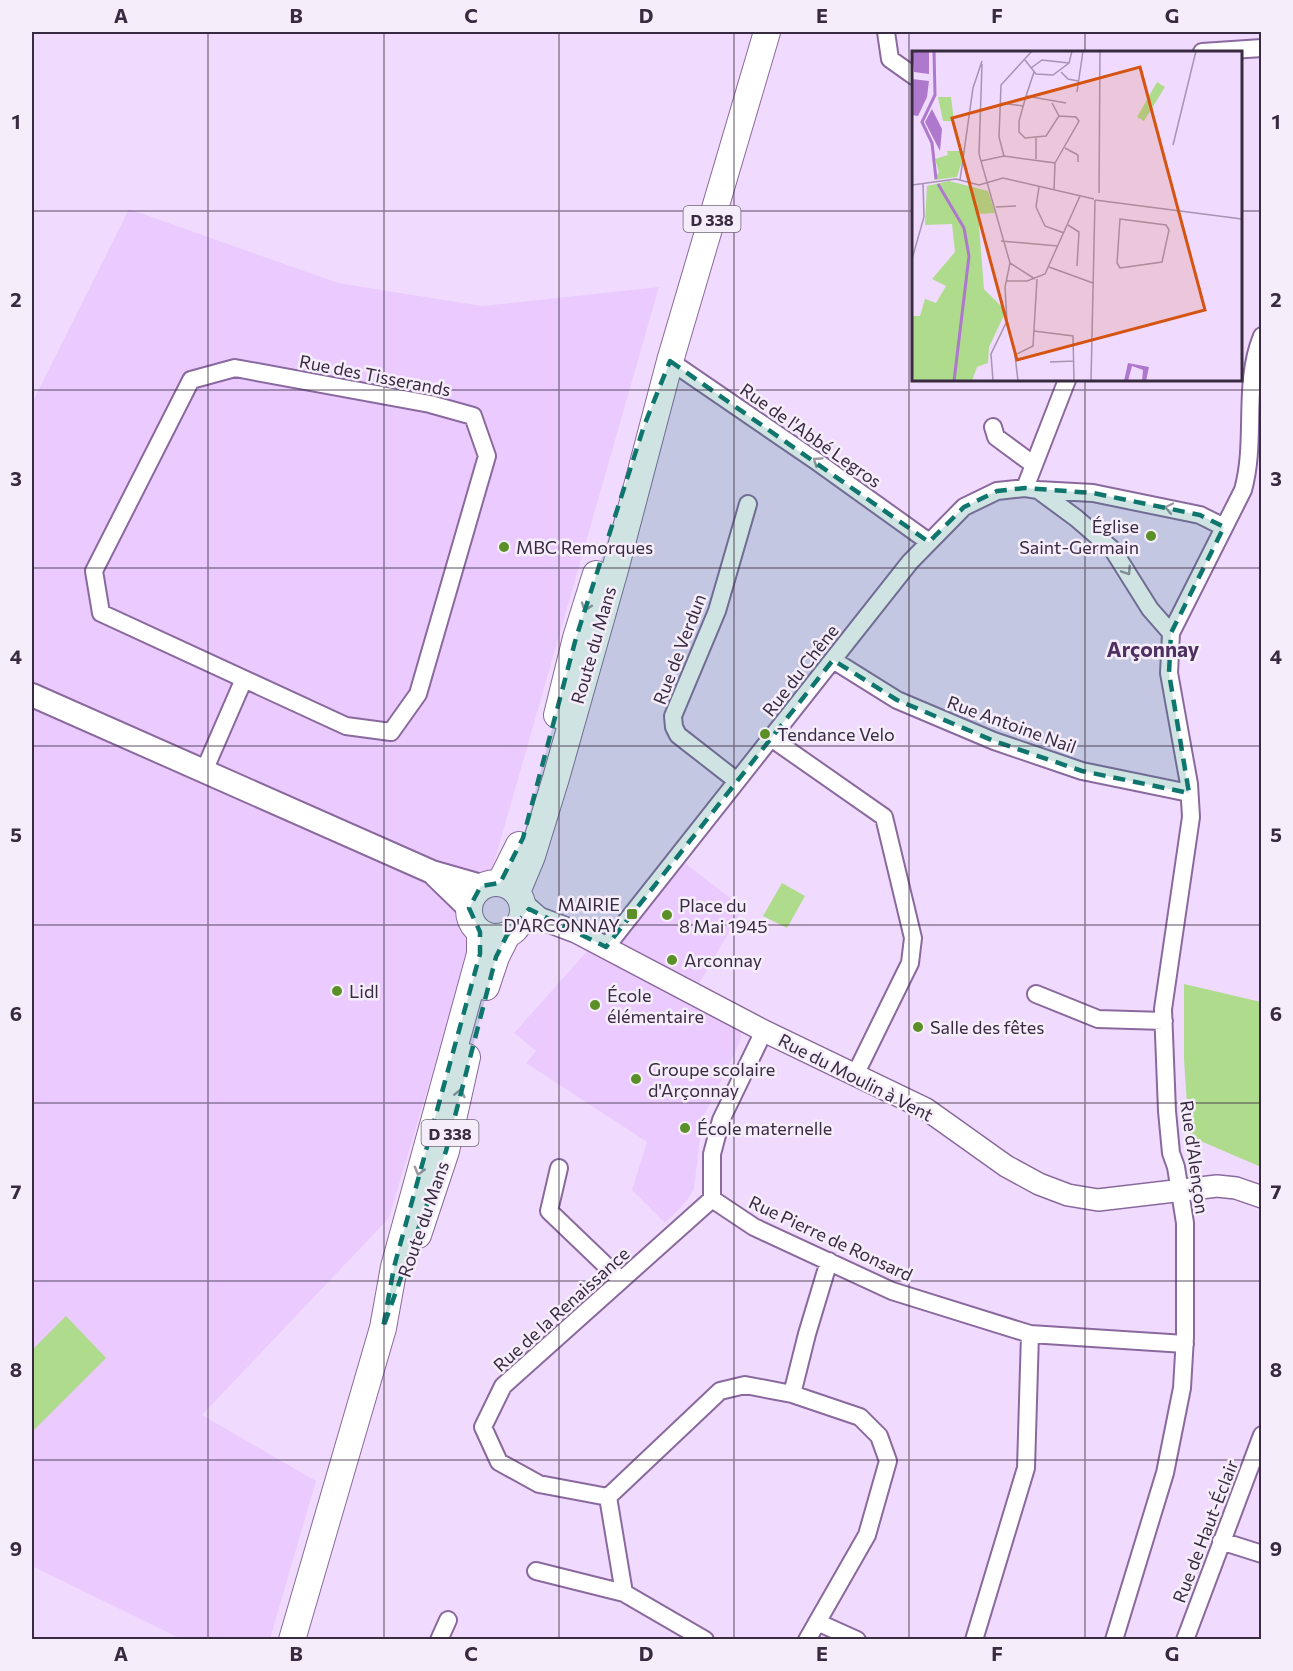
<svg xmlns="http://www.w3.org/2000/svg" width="1293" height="1671" font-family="Commissioner,sans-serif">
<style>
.built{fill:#ebcbff}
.green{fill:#aedb8c}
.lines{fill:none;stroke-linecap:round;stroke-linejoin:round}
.minor-casing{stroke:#8a699e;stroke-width:20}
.tertiary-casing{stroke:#8a699e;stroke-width:24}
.secondary-casing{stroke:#8a699e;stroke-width:26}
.primary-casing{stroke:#8a699e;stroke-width:28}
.minor{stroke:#fff;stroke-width:16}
.tertiary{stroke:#fff;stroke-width:21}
.secondary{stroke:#fff;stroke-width:22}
.primary{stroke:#fff;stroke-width:26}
.oneway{stroke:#9c94a0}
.marked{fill:#0f766e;fill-opacity:0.2;stroke:#0f766e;stroke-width:4.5;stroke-dasharray:12 8;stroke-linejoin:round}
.grid{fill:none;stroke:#382a40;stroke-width:1.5;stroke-opacity:0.55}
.poi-dot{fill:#5b8f27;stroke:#f5eefa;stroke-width:2}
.labels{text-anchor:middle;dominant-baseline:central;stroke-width:5;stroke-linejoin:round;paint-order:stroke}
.shield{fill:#f5eefa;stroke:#716578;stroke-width:1.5}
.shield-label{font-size:16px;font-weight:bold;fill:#382a40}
.street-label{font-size:18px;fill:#382a40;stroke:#f5eefa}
.poi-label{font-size:18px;fill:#382a40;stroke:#f5eefa;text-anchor:start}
.quarter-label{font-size:21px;font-weight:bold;fill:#4f3060;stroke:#f5eefa}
.inset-river{fill:none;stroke:#ae78cd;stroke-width:3}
.inset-road{fill:none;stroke:#a694b2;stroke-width:1.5}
.view{fill:#d65411;fill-opacity:0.15;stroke:#d65411;stroke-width:3}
.inset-edge{fill:none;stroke:#382a40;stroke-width:3}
.neatline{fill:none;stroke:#382a40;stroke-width:2}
.grid-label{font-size:20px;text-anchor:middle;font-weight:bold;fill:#382a40}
</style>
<rect width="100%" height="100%" fill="#f0dbfe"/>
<path class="built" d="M129,209l209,74 144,23 177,-19 -190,663 -80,268 -187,197 114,66 -46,158h-89l-149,-73v-1163z
M681,860l62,48 -47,81 -85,-42z
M589,949l153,81 -2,12 -38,78 -8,69 -8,13 -21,21 -33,-33 15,-48 -121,-79 10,-12 -22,-18z"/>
<path class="green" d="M782,883l23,13 -18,32 -24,-12z
M1184,984l77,18v165l-72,-31 -5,-77z
M66,1316l40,42 -74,74v-82z"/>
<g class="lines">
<defs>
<path id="minor" d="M886,32l4,27 24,17
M1202,52l60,-4
M670,361l146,100 113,81
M235,368l195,36 43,12 14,40 -69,238 -27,38 -45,-6 -245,-113 -7,-42 97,-191z
M993,427l3,10 38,28
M1025,488l42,-108
M1038,490l38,28 37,32 37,59 21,24
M833,660l64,40 97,41 88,30 107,22
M771,738l113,79 29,121 -3,25 -55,112
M204,771l40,-92
M737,781l-59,-46 -4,-8 -1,-11 44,-105 31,-107
M606,947l304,-385 54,-55 33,-16 28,-3 13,2 55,3 107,22 24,12
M1036,994l62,25 66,2
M764,1031l-43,89 -9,34v45l42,28 138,64 138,43 155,10
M559,1168l-10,43 72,69
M792,1394l15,-60 22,-73
M608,1497l-69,-13 -40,-22 -16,-35 20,-41 209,-187
M1221,1541l41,13
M536,1571l88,22 81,47
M624,1593l-16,-96 112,-106 25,-6 47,9 68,23 19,19 9,25 -21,74 -60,105
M817,1622l40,18
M439,1640l9,-20
M974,1640l52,-172 4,-134
M1114,1640l51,-167 17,-85 3,-51v-114l-9,-56 -5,-14 -4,-42 -4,-102 28,-192 -2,-33 -20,-111 2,-40 72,-143c14,-50 -1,-106 19,-154
M1185,1640l77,-205"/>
<path id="tertiary" d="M523,904l16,14 37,14 188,99 162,78 80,57 33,18 29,11 30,5 119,-14 19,2 26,9"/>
<path id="secondary" d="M32,695l400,177 49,14
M435,875l34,33"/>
<path id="primary" d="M557,715l19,-77 20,-64
M469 910a27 27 0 1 1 54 0a27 27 0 1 1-54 0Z
M500,883l19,-38
M517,892l15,-36 24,-78 60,-212 54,-205 97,-329
M486,987l10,-30 11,-22
M418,1235l28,-84 21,-94
M292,1640l91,-312 11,-61 86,-313v-22"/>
</defs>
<use href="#minor" class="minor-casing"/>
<use href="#tertiary" class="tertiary-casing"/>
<use href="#secondary" class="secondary-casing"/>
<use href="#primary" class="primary-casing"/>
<use href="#minor" class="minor"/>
<use href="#tertiary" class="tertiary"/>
<use href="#secondary" class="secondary"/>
<use href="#primary" class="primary"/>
</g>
<defs><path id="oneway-chevron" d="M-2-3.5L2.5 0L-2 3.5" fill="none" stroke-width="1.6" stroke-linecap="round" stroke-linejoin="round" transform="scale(1.5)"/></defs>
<g class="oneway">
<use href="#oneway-chevron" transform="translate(817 461) rotate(-145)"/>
<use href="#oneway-chevron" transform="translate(1169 508) rotate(-168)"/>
<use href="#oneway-chevron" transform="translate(1127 571) rotate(57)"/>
<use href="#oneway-chevron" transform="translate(586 607) rotate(108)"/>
<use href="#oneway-chevron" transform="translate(460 1093) rotate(-77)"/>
<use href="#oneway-chevron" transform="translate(419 1171) rotate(106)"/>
</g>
<path class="marked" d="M670,361l259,181 35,-35 33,-16 28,-3 68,5 107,22 24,12 -53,106 -2,40 20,120 -107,-22 -88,-30 -97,-41 -64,-40 -227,287 -77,-38 -22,26 -11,22 -50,194 -63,177 11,-61 86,-313v-22l-11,-24 12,-22 19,-3 23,-45 53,-200 68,-212z"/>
<path class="grid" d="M208,32v1608M384,32v1608M559,32v1608M734,32v1608M909,32v1608M1085,32v20M32,211h882M1240,211h22M1085,380v1260M32,390h1230M32,568h1230M32,746h1230M32,925h1230M32,1103h1230M32,1281h1230M32,1460h1230"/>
<g class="poi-dot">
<circle cx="1151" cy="536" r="6"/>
<circle cx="504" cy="547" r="6"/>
<circle cx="765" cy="734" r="6"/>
<rect x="626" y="908" width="12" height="12" rx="3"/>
<circle cx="667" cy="915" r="6"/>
<circle cx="672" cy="960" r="6"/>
<circle cx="337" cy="991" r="6"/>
<circle cx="595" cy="1005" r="6"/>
<circle cx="918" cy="1027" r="6"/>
<circle cx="636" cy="1079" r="6"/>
<circle cx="685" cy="1128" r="6"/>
</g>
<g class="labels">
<g class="shield">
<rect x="683.5" y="206" width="57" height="26" rx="4.5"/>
<rect x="421.5" y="1120" width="57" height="26" rx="4.5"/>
</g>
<g class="shield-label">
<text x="712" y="219">D 338</text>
<text x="450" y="1133">D 338</text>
</g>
<g class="street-label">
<text transform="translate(375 375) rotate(11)">Rue des Tisserands</text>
<text transform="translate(811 435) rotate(35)">Rue de l'Abbé Legros</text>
<text transform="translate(593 645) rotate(-74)">Route du Mans</text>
<text transform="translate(679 649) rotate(-69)">Rue de Verdun</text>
<text transform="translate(800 670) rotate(-52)">Rue du Chêne</text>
<text transform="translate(1012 724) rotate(20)">Rue Antoine Nail</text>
<text transform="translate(856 1077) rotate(27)">Rue du Moulin à Vent</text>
<text transform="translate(1195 1157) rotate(82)">Rue d'Alençon</text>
<text transform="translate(423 1219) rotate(-71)">Route du Mans</text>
<text transform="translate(831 1238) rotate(25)">Rue Pierre de Ronsard</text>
<text transform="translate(561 1309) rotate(-42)">Rue de la Renaissance</text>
<text transform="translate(1205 1531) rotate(-69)">Rue de Haut-Éclair</text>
</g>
<g class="poi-label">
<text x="1139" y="526" text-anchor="end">Église<tspan x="1139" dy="21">Saint-Germain</tspan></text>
<text x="516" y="547">MBC Remorques</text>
<text x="777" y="734">Tendance Velo</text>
<text x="620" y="904" text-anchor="end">MAIRIE<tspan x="620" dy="21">D'ARCONNAY</tspan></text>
<text x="679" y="905">Place du<tspan x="679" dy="21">8 Mai 1945</tspan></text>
<text x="684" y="960">Arconnay</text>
<text x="349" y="991">Lidl</text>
<text x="607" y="995">École<tspan x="607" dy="21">élémentaire</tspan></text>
<text x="930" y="1027">Salle des fêtes</text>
<text x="648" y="1069">Groupe scolaire<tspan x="648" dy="21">d'Arçonnay</tspan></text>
<text x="697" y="1128">École maternelle</text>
</g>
<g class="quarter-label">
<text x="1153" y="648">Arçonnay</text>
</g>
</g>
<g transform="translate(912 51)">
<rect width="330" height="330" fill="#f0dbfe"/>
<path d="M245,31l8,5 -21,34 -7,-4zM26,46h13l3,24h-11zM35,100h18l-8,26 -23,3 5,-8 -4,-13 13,-4zM37,130l39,10 7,22 -17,1 6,75 22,22 -17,36 -1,16 -11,4 -5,14h-60v-65h8l5,-17 11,4 10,-17 -14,-7 23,-27 -3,-28 -27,1 2,-39z" fill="#aedb8c"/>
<path d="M0,0h17v23l-15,-2zM0,28l17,2 -2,16 -9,19 -6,-1zM20,58l10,20 -2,22 -15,-29zM216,312l21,4 -3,14h-4l1,-11 -11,-4 -4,15h-4z" fill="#ae78cd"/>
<path class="inset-river" d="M22,0l1,44 -13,27 10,21 4,36M26,133l26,44 5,28 -15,125"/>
<path class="inset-road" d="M113,9l11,14 17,1 16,-12 3,-12M70,13l-3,90 31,109 -5,24 2,34 -16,33 2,27M119,17l11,-8 27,3M122,21l-8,24 40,7M149,21l7,7 10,2M165,41l6,-41M114,45l-7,25v11l6,6 21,-2 13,-20 -7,-13M88,52l23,3M261,94l23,-94M153,97l13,7v7M92,105l-5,-19 2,-52 31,-34M124,108v-21M69,110l23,-5 51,7 -1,27M143,112l24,-42 -3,-4 -17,-1M48,129l13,-92 9,-27M0,134l44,-6 23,6 24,-7 91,21M127,136l-3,20 9,19 19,7M187,142l1,-142M183,149l147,19M84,156l20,-1M208,168l46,6 3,5 -7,32 -42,6 -3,-5zM156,174l11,7 -2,34M89,190l57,5M0,208l12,-42 -1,-34M98,212l25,16M137,216l44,16M95,230h20l18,-7 35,-78M122,280l39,5 1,45M138,311l24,-1M106,330l-3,-26 18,-9 4,-67M179,330l4,-181"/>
<path class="view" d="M228,16l65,243 -188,50 -65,-242z"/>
<rect width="330" height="330" class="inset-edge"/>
</g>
<rect width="1293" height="1671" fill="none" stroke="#f5eefa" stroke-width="66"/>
<rect x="33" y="33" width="1227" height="1605" class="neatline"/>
<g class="grid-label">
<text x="121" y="23">A</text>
<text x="296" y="23">B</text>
<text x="471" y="23">C</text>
<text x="646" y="23">D</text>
<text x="822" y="23">E</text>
<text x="997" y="23">F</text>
<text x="1172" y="23">G</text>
<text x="16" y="129">1</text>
<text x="1276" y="129">1</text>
<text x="16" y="307">2</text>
<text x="1276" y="307">2</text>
<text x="16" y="486">3</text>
<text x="1276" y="486">3</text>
<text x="16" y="664">4</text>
<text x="1276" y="664">4</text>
<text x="16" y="842">5</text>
<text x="1276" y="842">5</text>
<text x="16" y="1021">6</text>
<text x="1276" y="1021">6</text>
<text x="16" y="1199">7</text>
<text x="1276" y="1199">7</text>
<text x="16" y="1377">8</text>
<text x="1276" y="1377">8</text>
<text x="16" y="1556">9</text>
<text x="1276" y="1556">9</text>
<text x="121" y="1661">A</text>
<text x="296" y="1661">B</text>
<text x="471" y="1661">C</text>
<text x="646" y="1661">D</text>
<text x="822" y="1661">E</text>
<text x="997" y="1661">F</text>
<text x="1172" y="1661">G</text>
</g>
</svg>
